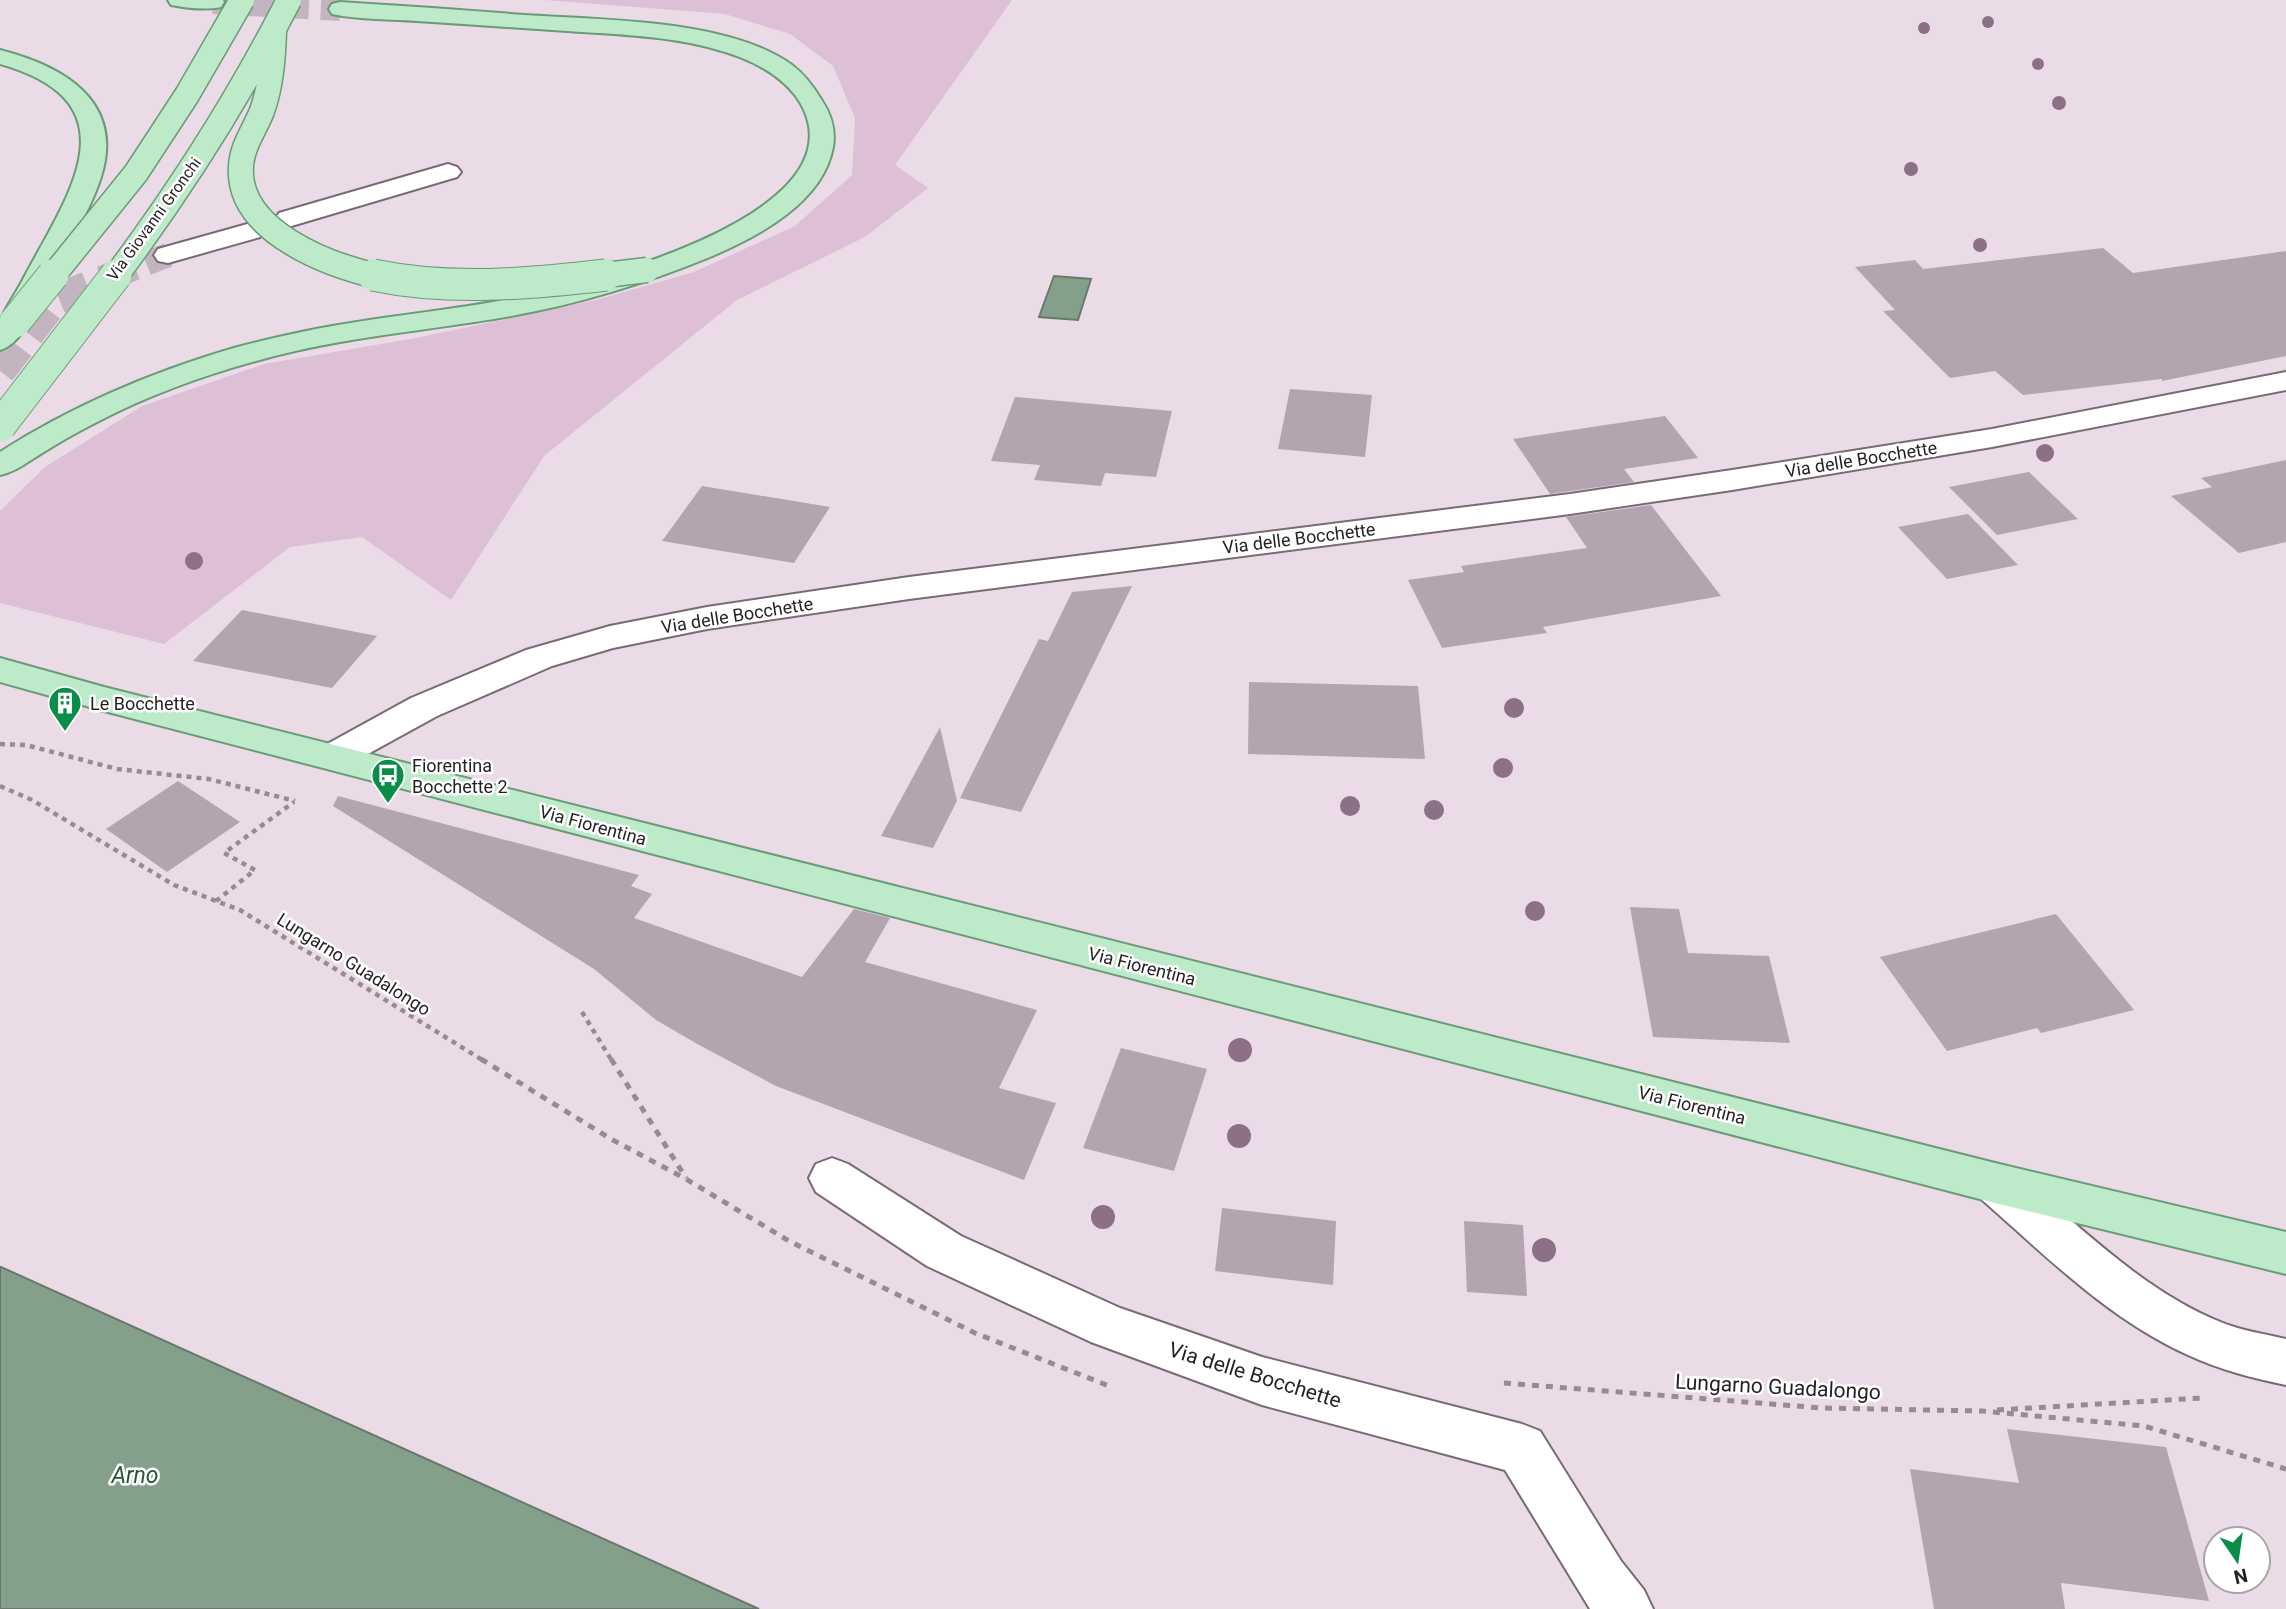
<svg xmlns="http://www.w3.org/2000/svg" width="2286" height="1609" font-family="Roboto,sans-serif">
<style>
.green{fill:#ddc0d5}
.water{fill:#84a08b;stroke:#68796c;stroke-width:2}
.building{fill:#b4a4af}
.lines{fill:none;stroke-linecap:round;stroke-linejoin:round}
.minor-tunnel-far1{stroke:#c3b5bf;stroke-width:24;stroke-dasharray:24 12;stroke-linecap:butt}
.minor-tunnel{stroke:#c3b5bf;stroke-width:31;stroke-dasharray:31 16;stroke-linecap:butt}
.major-tunnel{stroke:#c3b5bf;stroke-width:24;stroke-dasharray:24 12;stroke-linecap:butt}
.minor-casing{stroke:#796a74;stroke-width:4}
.major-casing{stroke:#6b9a79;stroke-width:4}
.path-far1{stroke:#978b93;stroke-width:4.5;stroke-dasharray:5 5;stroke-linecap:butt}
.path{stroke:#978b93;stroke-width:5;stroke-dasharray:7 7;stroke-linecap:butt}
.minor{fill:#fff;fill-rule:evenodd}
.major{fill:#bdebca;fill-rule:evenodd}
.major-bridge-far1-casing{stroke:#6b9a79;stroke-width:27;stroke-linecap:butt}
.major-bridge-casing{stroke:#6b9a79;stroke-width:33;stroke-linecap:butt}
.major-bridge-far1{stroke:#bdebca;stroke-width:24}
.major-bridge{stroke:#bdebca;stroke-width:31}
.tree{fill:#8c7086}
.labels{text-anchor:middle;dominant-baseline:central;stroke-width:5;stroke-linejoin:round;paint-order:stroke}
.far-street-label{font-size:16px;fill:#251f23;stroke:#fff}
.street-label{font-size:18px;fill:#251f23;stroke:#fff}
.poi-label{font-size:18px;fill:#251f23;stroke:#fff;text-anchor:start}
.near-street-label{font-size:21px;fill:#251f23;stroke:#fff}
.near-water-label{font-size:23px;font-style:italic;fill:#275636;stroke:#fff}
</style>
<rect width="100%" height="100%" fill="#ebdbe6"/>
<path class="green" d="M545,0h467l-117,165 33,23 -63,49 -128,63 -193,156 -93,144 -89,-63 -72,10 -126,97 -164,-41v-92l45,-44 97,-61 122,-42 152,-26 180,-38 98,-28 101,-46 57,-51 3,-57 -22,-52 -43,-32 -65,-20z"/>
<path class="water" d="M1054,276l37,3 -13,41 -39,-3z
M0,1267h1l758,342h-759z"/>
<path class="building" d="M2103,248l30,25 153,-22v105l-124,25v-2l-139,16 -28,-24 -45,7 -67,-67 12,-1 -40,-43 60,-7 8,9z
M1290,389l82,6 -7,62 -87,-8z
M1015,397l157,14 -16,66 -51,-4 -4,13 -67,-6 6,-15 -49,-4z
M1665,416l33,42 -74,11 10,13 -84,12 -37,-55z
M2286,460v82l-47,11 -68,-57 41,-9 -11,-9z
M2029,472l49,47 -81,16 -48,-48z
M702,486l128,21 -36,56 -132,-22z
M1651,505l70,91 -178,31 4,6 -105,15 -34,-68 56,-8 -3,-6 126,-18 -21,-31z
M1968,514l50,51 -71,14 -49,-52z
M1132,586l-111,226 -61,-14 79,-159 9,2 24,-49z
M242,610l135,26 -45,52 -139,-27z
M1249,682l169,4 7,73 -177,-5z
M940,727l17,74 -24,47 -52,-12z
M178,781l62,41 -73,50 -61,-43z
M338,796l301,79 -8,11 21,8 -18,24 168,59 52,-68 36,9 -25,44 172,48 -38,78 57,15 -32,77 -248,-94 -77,-41 -43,-25 -62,-51 -261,-163z
M1630,907l49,2 9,44 81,3 21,87 -137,-6z
M2056,914l78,96 -93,23 -4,-5 -90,23 -67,-94z
M1121,1048l86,21 -33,102 -91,-23z
M1222,1208l114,13 -3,64 -118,-14z
M1464,1221l59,4 4,71 -60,-4z
M2007,1429l159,18 43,154 -148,-18 4,26h-131l-24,-140 109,14z"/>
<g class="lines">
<path class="minor-tunnel-far1" d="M113,277l55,-22"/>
<path class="minor-tunnel" d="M0,371l55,-71 63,-25"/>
<path class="major-tunnel" d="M213,2l127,7"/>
<defs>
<path id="minor" d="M448,164l9,3 4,5 -4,5 -169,50 -9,-2 -4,-6 4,-6z
M251,223l9,2 4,6 -4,6 -92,26 -10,-2 -4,-6 4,-6z
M2286,372v18l-294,57 -260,43 -162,24 -661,85 -202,30 -94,19 -61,18 -115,50 -91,50 -13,4 -13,-4 -6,-9 6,-9 91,-50 115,-48 84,-24 97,-19 202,-30 661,-83 162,-24 260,-41z
M832,1158l16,6 113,72 159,72 142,49 260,67 18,7 81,130 23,29 9,19h-63l-85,-139 -243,-65 -171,-63 -164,-76 -111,-74 -7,-14 7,-14z
M1995,1163l16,6c66,54 132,123 212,154 20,8 42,11 63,16v46c-33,-7 -66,-15 -98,-30 -80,-36 -144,-101 -209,-158l-7,-14 7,-14z"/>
<path id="major" d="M168,0h55l1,2 -3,5c-15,3 -35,1 -50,-2z
M340,2c62,4 123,8 185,13 76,5 204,4 267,50 12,9 21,21 29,34 10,15 15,30 12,48 -10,56 -76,90 -123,110 -63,26 -132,47 -199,59 -85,15 -172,21 -255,45 -55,15 -109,35 -159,61 -20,10 -39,21 -58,33 -13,8 -24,17 -39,20v-23c72,-46 152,-80 234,-104 34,-9 69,-17 104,-23 63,-11 128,-16 190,-30 68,-14 297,-74 281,-169 -6,-34 -37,-56 -67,-68 -55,-22 -117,-23 -175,-27 -50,-3 -100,-7 -150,-10 -27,-2 -58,-1 -85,-7l-3,-5 3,-5z
M0,50c63,16 125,51 101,127 -10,32 -30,62 -45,91 -12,24 -30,75 -56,82 0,-8 0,-19 0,-27 3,-12 14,-27 20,-38 44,-85 121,-181 -20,-221z
M0,658l104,29 1891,476 291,69v42l-291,-71 -1891,-492 -104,-29z"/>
</defs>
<use href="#minor" class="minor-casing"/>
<use href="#major" class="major-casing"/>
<path class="path-far1" d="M0,744l26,1 91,24 92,10 86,22
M0,786l32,14 142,85 66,25 244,151
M216,901l39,-31 -31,-17 70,-51
M582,1012l30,49"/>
<path class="path" d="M481,1059l130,80 75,40 103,62 186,92 134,53
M611,1059l75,119
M1504,1383l318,25 160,3 162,15 142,43
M1997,1410l205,-12"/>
<use href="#minor" class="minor"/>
<use href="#major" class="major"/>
<defs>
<path id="major-bridge-far1" d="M274,32c-1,27 -3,54 -12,79 -7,18 -20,35 -21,55 -5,66 90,100 140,111
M52,277l84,-104 51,-78 55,-95
M115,277c66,-88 124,-179 174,-277
M589,277l58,-7"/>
<path id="major-bridge" d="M373,275c76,16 156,9 233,0
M15,322l38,-47
M0,426l116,-151"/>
</defs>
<use href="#major-bridge-far1" class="major-bridge-far1-casing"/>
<use href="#major-bridge" class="major-bridge-casing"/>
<use href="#major-bridge-far1" class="major-bridge-far1"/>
<use href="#major-bridge" class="major-bridge"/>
</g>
<g class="tree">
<circle cx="1988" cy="22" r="6"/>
<circle cx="1924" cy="28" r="6"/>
<circle cx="2038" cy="64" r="6"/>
<circle cx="2059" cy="103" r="7"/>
<circle cx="1911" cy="169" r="7"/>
<circle cx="1980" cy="245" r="7"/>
<circle cx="2045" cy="453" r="9"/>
<circle cx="194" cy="561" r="9"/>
<circle cx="1514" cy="708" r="10"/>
<circle cx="1503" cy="768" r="10"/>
<circle cx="1350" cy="806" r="10"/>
<circle cx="1434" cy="810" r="10"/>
<circle cx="1535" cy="911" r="10"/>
<circle cx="1240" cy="1050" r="12"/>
<circle cx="1239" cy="1136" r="12"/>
<circle cx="1103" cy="1217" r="12"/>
<circle cx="1544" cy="1250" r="12"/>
</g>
<defs>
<symbol id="building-pin" viewBox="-11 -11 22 30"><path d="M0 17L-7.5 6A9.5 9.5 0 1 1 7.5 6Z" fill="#0b8d4a" stroke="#fff"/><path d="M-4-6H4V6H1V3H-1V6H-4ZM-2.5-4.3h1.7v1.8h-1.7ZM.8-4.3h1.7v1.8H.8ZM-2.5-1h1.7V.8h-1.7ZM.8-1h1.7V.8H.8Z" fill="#fff"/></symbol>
<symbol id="bus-pin" viewBox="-11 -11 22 30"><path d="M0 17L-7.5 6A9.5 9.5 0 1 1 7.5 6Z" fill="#0b8d4a" stroke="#fff"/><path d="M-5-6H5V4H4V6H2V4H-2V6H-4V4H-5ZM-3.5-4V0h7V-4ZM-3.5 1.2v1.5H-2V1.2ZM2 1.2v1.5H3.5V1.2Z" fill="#fff"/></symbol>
</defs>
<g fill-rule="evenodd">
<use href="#building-pin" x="46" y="684" width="38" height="52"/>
<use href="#bus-pin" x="369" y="756" width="38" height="52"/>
</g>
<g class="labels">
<g class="far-street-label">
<text transform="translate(154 219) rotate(-54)">Via Giovanni Gronchi</text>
</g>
<g class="street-label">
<text transform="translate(1861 459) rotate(-9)">Via delle Bocchette</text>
<text transform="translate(1299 538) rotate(-7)">Via delle Bocchette</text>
<text transform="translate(737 615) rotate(-9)">Via delle Bocchette</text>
<text transform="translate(593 825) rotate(15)">Via Fiorentina</text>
<text transform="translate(354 964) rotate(32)">Lungarno Guadalongo</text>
<text transform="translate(1142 966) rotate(14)">Via Fiorentina</text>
<text transform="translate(1692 1105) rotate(14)">Via Fiorentina</text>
</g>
<g class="poi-label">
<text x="90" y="703">Le Bocchette</text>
<text x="412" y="765">Fiorentina<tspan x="412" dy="21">Bocchette 2</tspan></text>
</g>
<g class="near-street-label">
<text transform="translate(1255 1375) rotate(17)">Via delle Bocchette</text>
<text transform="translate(1778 1387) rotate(3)">Lungarno Guadalongo</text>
</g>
<g class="near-water-label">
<text x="135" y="1475">Arno</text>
</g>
</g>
<g transform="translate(2237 1560) rotate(167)"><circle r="33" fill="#ffffff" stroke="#a8a5a7" stroke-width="2"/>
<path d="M0-5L12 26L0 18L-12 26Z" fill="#0b8d4a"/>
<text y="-10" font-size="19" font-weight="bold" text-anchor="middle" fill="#251f23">N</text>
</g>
</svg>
